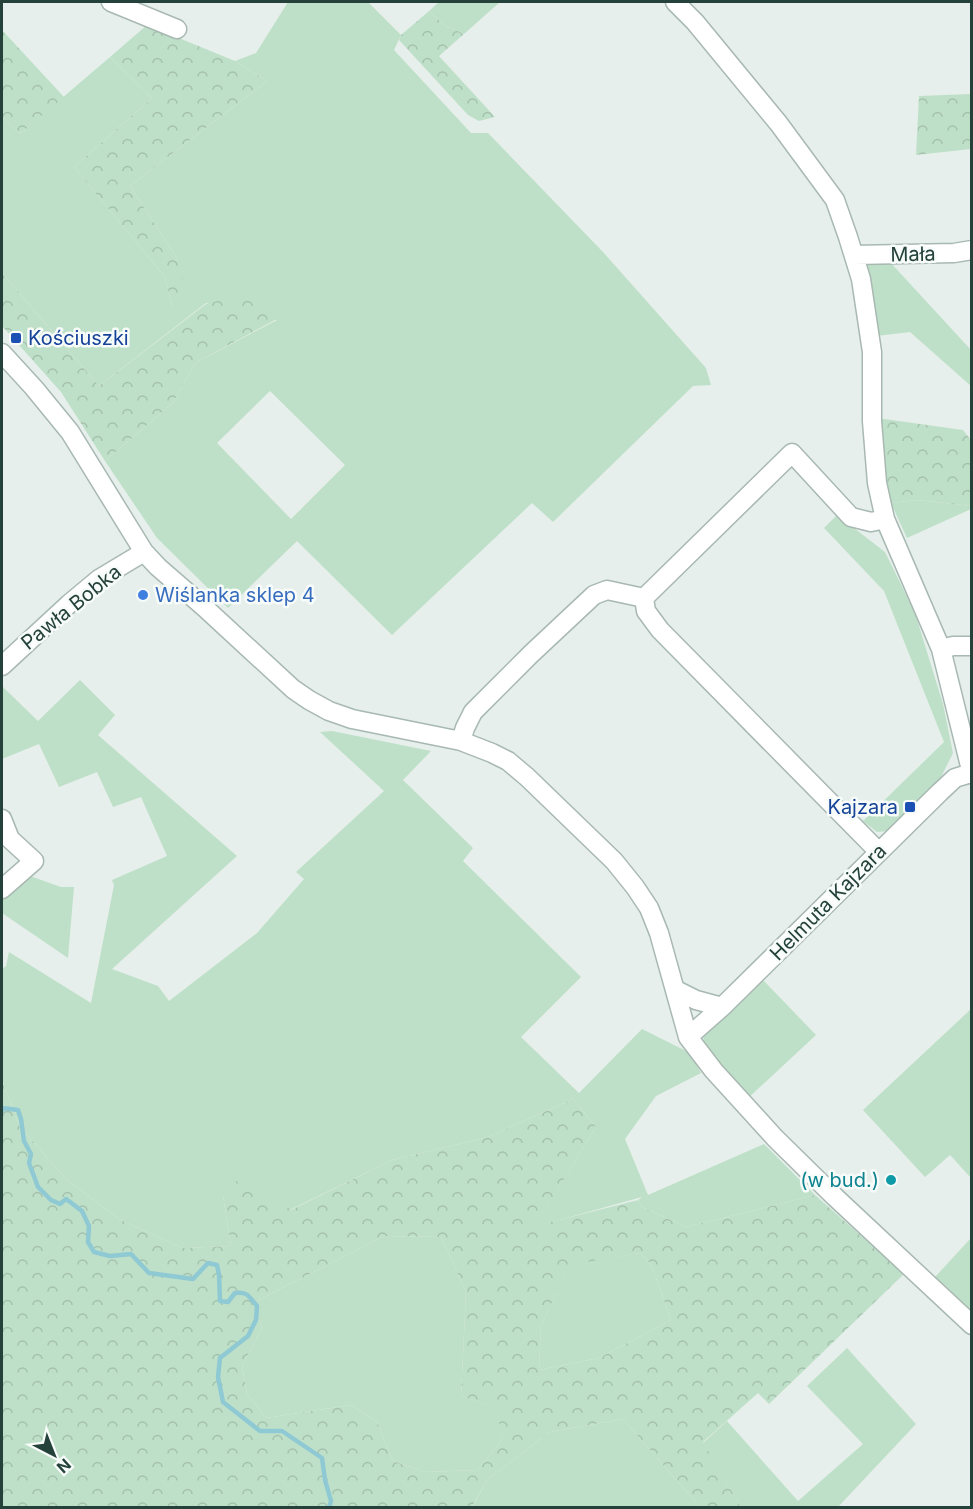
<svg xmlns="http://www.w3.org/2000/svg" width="973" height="1509" font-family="Inter,sans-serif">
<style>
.green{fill:#bfe0c8;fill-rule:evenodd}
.forest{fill:url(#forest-crowns);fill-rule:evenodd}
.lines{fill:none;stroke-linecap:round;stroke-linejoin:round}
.stream{stroke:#8ec9d4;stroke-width:4.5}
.minor-casing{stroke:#a8b8b2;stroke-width:21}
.minor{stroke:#fff;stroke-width:18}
.transit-dot{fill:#1a4fb4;stroke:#f7fbf9;stroke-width:2}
.shop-dot{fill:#3f7fe0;stroke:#f7fbf9;stroke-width:2}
.culture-dot{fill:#0f9aa8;stroke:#f7fbf9;stroke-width:2}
.labels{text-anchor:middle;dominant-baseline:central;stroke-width:5;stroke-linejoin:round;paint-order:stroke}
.street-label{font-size:20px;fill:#24423a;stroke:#f7fbf9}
.transit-label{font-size:20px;fill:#164399;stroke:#f7fbf9;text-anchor:start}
.shop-label{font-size:20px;fill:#366cbe;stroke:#f7fbf9;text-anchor:start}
.culture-label{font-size:20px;fill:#0d838f;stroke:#f7fbf9;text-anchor:end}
</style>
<defs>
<pattern id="forest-crowns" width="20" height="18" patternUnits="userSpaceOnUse" patternTransform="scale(1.5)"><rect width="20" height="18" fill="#bfe0c8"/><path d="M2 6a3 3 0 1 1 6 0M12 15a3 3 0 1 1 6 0" fill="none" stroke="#a4c1ad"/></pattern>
</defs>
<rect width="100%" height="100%" fill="#e6efeb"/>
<path class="green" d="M288,2h80l33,33 -7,15 77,83h17l115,119 103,116 5,17 -18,1 -140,136 -21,-19 -140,132 -95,-94 -69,67 -71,-70 -52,-77 68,-58 22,-40 82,-43 -71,-17 -107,83 -97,-113v-157l18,18 90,-77 42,41 -78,69 91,110 7,29 6,-46 -48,-74 137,-105 -32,-20 21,-8zM270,391l75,74 -54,54 -74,-76z
M439,2h61l-36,32 -20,-9 -15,-14z
M890,262l81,88v36l-61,-54 -34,4 -14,-70z
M918,500l53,6v3l-64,29 -16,-35z
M837,515l48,37 30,61 28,91 10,49 -16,32 -49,46 -11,1 -14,-11 81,-79 -60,-151 -60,-63z
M80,680l35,35 -17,20 139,121 -125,113 46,17 11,15 88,-68 47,-54 -8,-7 88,-81 -64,-59 12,-1 99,20 -28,29 70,68 -10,13 118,116 -60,60 58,56 63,-64 48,24 11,20 -45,23 -31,43 23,56 116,-51 51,51 -129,32 -44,-20 -4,-7 4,-3 -108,30 62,-100 -23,-28 -85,38 -96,23 -102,50 -67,-14 8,50 -49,2 -63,-29 -52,-39 -47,-53 -18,-47v-111l4,-3 3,-14 82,51 23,-118 -2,-5 55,-24 -26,-59 -28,10 -16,-35 -38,15 -20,-43 -37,15v-70l1,-2 35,34z
M30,876l31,11h13l-6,71 -66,-45v-15l6,-7z
M763,980l53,55 -70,65 -40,-47 -3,-17z
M971,1009v169l-21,-23 -25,22 -62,-67z
M384,1236l57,1 25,55 -5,104 35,11 7,32 -26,31 -52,2 -32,-11 -16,-39 -26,-17 -85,13 -19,-24 -5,-28 20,-38 -9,-25z
M971,1238v78l-36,-39z
M640,1253l11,11 20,56 -72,38 -60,12 2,-44 28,-62z
M847,1348l69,76 -78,83h-97l-38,-64 24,-22 71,80 65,-57 -56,-58z
M623,1419l77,88 -228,1 15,-28 63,-48z"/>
<path class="forest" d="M429,11l15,14 20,9 -25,22 56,61 -16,4 -11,-6 -69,-75 2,-5z
M147,25l88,36 32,20 -137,105 48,74 10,39 -16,7 -7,-29 -91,-110 78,-69 -42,-41z
M2,30l62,67 -44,37 -18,-18z
M971,94v55l-55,6 3,-59z
M2,273l97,113 107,-82 46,-12 25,27 -82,44 -22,40 -68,58 -44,-69 -59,-66z
M877,418l86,12 8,10v66l-53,-6 -27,3 -7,-24z
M2,1080l18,47 47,53 52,39 63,29 49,-2 -8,-50 18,-20 50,34 101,-50 96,-23 85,-38 23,28 -61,99 103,-26 4,7 44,20 129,-32 89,79 -135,130 -11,-11 -55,49 38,65h-41l-77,-88 -73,13 -63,48 -15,27h-470zM384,1236l57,1 25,55 -5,104 34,11 8,32 -26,31 -52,2 -32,-11 -16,-39 -26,-17 -85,13 -19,-24 -5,-28 20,-38 -9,-25zM640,1253l11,11 20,56 -72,38 -60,12 2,-44 28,-61z"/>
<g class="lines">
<path class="stream" d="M2,1111v-3l16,2 3,9 3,22 7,13 -2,9 9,24 13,13 9,4 6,-5 16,12 7,15 -1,16 6,10 16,4 21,-2 18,19 44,6 15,-16 9,2 2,10 1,26 8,1 7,-9c13,-2 14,4 22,13l-1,14 -8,16 -28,22 -2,19 5,25 37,29h22l40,27 3,22 6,21 -2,7"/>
<defs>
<path id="minor" d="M111,2l66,27
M675,2l20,20 84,102 56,76 13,37 13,42 11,73v69l5,62 8,36 56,130 31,125
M854,255l100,-2 18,-3
M2,353l32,35 36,44 74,120 14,15 46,40 89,82 16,11 20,11 23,8 109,22 31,12 16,8 19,16 87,84 21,26 14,21 10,25 29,104 26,34 61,67 60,59 137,128
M644,598l2,13 14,19 218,221
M941,649l12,-3h19
M2,666l67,-62 30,-25 45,-27
M461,741l4,-13 8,-16 58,-58 63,-59 13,-5 37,8 148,-145 59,64 20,5 14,-3
M2,819l8,20 24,22 -32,28
M676,990l20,10 26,7
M688,1037l34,-30 218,-215 15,-14 16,-5"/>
</defs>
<use href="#minor" class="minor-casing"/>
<use href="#minor" class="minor"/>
</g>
<g class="transit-dot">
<rect x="10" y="332" width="12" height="12" rx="3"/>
<rect x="904" y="801" width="12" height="12" rx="3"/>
</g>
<circle class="shop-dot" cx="143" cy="595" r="6"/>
<circle class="culture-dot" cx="891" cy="1180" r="6"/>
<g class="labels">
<g class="street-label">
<text transform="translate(913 254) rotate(-1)">Mała</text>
<text transform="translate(71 607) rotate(-39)">Pawła Bobka</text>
<text transform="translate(828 902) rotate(-45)">Helmuta Kajzara</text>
</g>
<g class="transit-label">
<text x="28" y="338">Kościuszki</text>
<text x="898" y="807" text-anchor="end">Kajzara</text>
</g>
<g class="shop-label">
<text x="155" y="595">Wiślanka sklep 4</text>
</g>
<g class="culture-label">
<text x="879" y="1180">(w bud.)</text>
</g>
</g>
<rect width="973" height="1509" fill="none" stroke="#24423a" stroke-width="6"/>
<g transform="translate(54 1455) rotate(138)" stroke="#f7fbf9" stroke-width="4.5" paint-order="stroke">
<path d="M0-4.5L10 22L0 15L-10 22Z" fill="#24423a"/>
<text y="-9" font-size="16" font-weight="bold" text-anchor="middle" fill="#24423a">N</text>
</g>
</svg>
